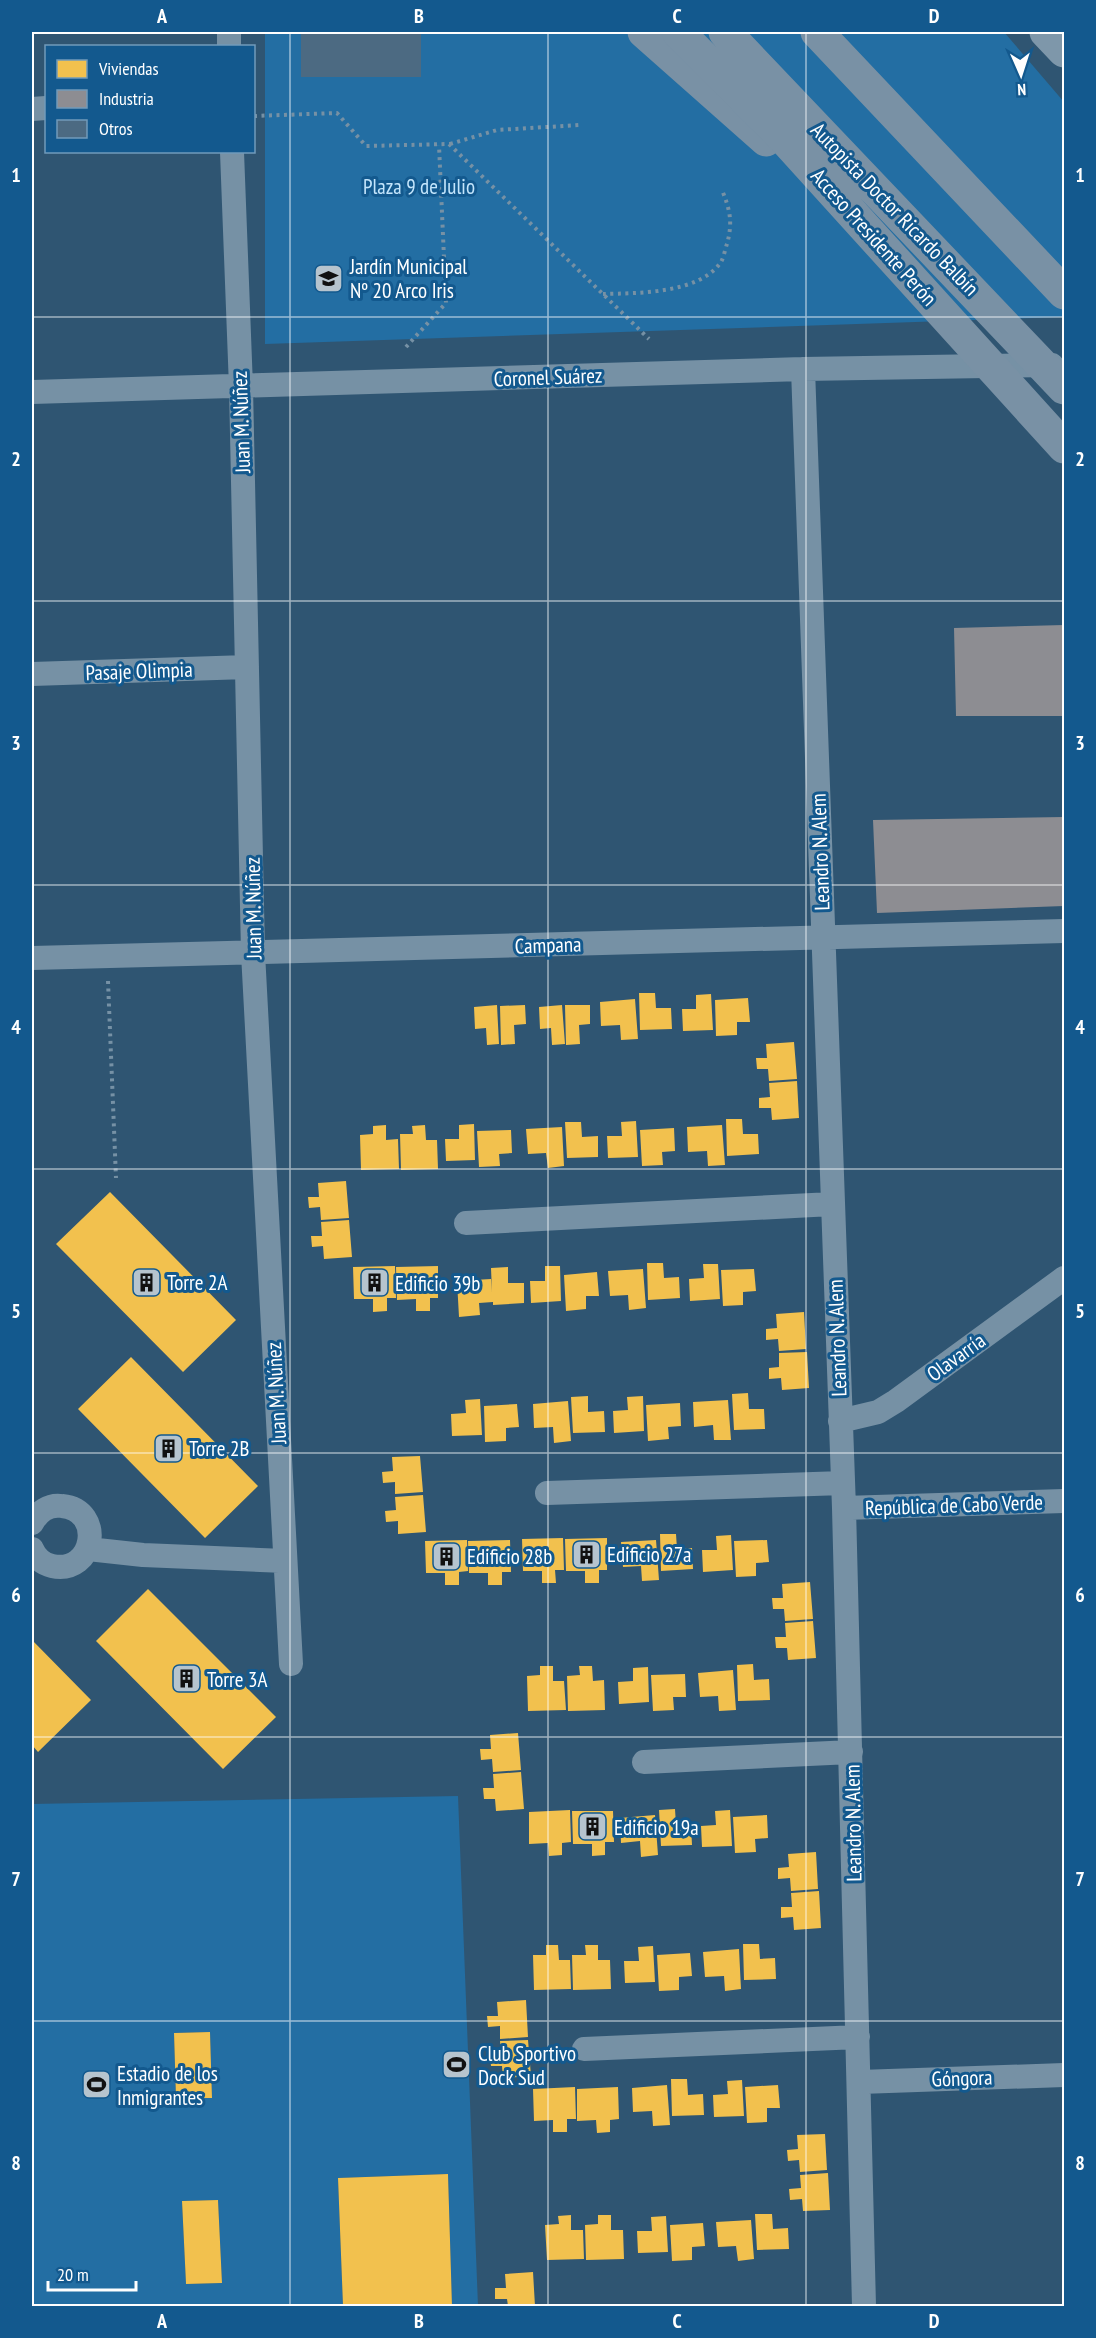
<svg xmlns="http://www.w3.org/2000/svg" width="1096" height="2338" font-family="'PT Sans Narrow',sans-serif">
<style>
.green{fill:#236ea3;fill-rule:evenodd}
.homes{fill:#f2c14e}
.industry{fill:#8d8d92}
.building{fill:#4c6a82}
.lines{fill:none;stroke-linecap:round;stroke-linejoin:round}
.path{stroke:#7691a5;stroke-width:4;stroke-dasharray:3 4.5;stroke-linecap:butt}
.street{stroke:#7691a5;stroke-width:24}
.secondary{stroke:#7e97aa;stroke-width:33}
.highway{stroke:#7991a5;stroke-width:33}
.highway-bridge{stroke:#7991a5;stroke-width:33}
.grid{fill:none;stroke:#fff;stroke-width:1.5;stroke-opacity:0.55}
.labels{text-anchor:middle;dominant-baseline:central;stroke-width:6;stroke-linejoin:round;paint-order:stroke}
.park-label{font-size:21px;fill:#c3e5fc;stroke:#13598e}
.street-label{font-size:21px;fill:#fff;stroke:#13598e}
.poi-label{font-size:21px;fill:#fff;stroke:#13598e;text-anchor:start}
.neatline{fill:none;stroke:#fff;stroke-width:2}
.grid-label{font-size:20px;text-anchor:middle;font-weight:bold;fill:#fff}
</style>
<rect width="100%" height="100%" fill="#2f5572"/>
<path class="green" d="M265,32h739l60,70v215l-799,27z
M458,1796l20,510h-26l-4,-132 -110,4 5,128h-311v-502zM210,2032l2,65 -36,1 -2,-65zM218,2200l4,83 -36,1 -4,-83z"/>
<path class="homes" d="M639,993h16l1,15h15l1,21 -32,1z
M711,994l2,36 -30,1 -1,-22h14v-14z
M748,998l2,24h-13v13l-21,1 -1,-36z
M635,999l3,40 -17,1 -1,-15 -19,1 -1,-24z
M497,1005l2,39 -12,1 -1,-17 -11,1 -1,-22z
M525,1005l1,19 -12,1 1,19 -14,1 -1,-39z
M562,1005l3,39 -13,1 -1,-17 -11,1 -1,-22z
M565,1005h25v19l-11,1 1,19 -14,1z
M794,1042l3,37 -28,2 -1,-12h-11l-1,-11h11l-1,-14z
M797,1081l2,37 -27,2 -1,-12h-12v-10l11,-1 -1,-14z
M726,1119h16l1,15h15l1,20 -32,2z
M636,1121l2,36 -30,1 -1,-22h15l-1,-14z
M565,1122h16l1,15 16,-1v21l-31,1z
M474,1124l1,36 -29,1 -1,-22h14v-14z
M386,1125v15l12,-1 1,30 -38,1 -1,-35 13,-1v-8z
M425,1125l1,15h11l1,29 -37,1 -1,-36h13l-1,-8z
M722,1125l3,40 -17,1 -1,-15 -19,1 -1,-25z
M562,1127l2,39 -16,2 -2,-15 -18,1 -2,-25z
M674,1128l1,23 -13,1 1,13 -21,1 -2,-36z
M511,1130l1,23 -13,1 1,12 -21,1 -2,-36z
M346,1181l3,37 -28,2 -1,-13 -11,1 -1,-11h11l-1,-14z
M110,1192l126,128 -53,52 -127,-128z
M349,1220l3,37 -28,2 -1,-13 -11,1 -1,-11h11l-1,-14z
M647,1263h16l1,15 15,-1 1,21 -32,2z
M703,1264h15l2,35 -30,2 -1,-22 15,-1z
M395,1266l1,32h-9v13l-14,1v-13h-19l-1,-32z
M438,1266v32h-8v13h-14v-12l-19,1 -1,-33z
M545,1266h15l1,35 -30,2 -1,-22h15z
M508,1267v16h16v20l-31,2v-3l-14,1 1,12 -21,2 -2,-36 34,-2 1,13 -1,-24z
M643,1269l3,39 -17,2 -1,-15 -18,1 -2,-25z
M754,1269l2,22 -13,1v13l-20,1 -2,-36z
M597,1272l2,24h-13v13l-20,2 -2,-36z
M804,1312l2,37 -27,2 -1,-12 -12,1v-11l11,-1 -1,-14z
M807,1352l2,36 -27,2 -1,-12 -12,1v-11l10,-1v-14z
M131,1357l127,129 -53,52 -127,-129z
M748,1393l1,16h15l1,20 -31,1 -2,-36z
M588,1396v16l16,-1 1,21 -32,1 -2,-36z
M643,1396l1,35 -30,2 -1,-22 15,-1 -1,-13z
M480,1399l2,36 -30,1 -1,-22 15,-1 -1,-13z
M728,1400l3,40h-17l-1,-15 -19,2 -1,-25z
M568,1401l3,40 -17,2 -1,-16 -19,1 -1,-24z
M680,1403l1,23 -13,1 1,12 -21,2 -2,-36z
M517,1404l2,23 -13,1v13l-21,1 -1,-36z
M420,1456l3,36 -28,2v-12l-12,1 -1,-11 11,-1 -1,-14z
M423,1495l3,37 -28,2v-13l-12,1 -1,-11 11,-1 -1,-13z
M660,1534h16l1,15 15,-1 1,21 -32,2z
M731,1535l2,35 -30,2 -1,-22h15l-1,-14z
M563,1538l1,32h-9l1,13h-14v-12h-19l-1,-32z
M607,1538v32h-8v13h-14v-12h-19l-1,-32z
M467,1540l1,31 -9,1v13h-14v-12h-19l-1,-32z
M510,1540l1,32h-9v13h-14v-12h-19l-1,-32z
M656,1540l3,40 -17,1 -1,-15 -18,1 -2,-25z
M767,1540l2,22 -13,1v13l-20,1 -2,-36z
M810,1582l3,37 -28,2 -1,-12h-11l-1,-11h11l-1,-14z
M148,1589l128,128 -53,52 -127,-128z
M813,1621l3,37 -28,2 -1,-12h-11l-1,-11h11l-1,-14z
M32,1640l59,60 -53,52 -6,-7z
M753,1664l1,16 15,-1 1,21 -32,1 -1,-36z
M540,1666h13v15h11l2,29 -38,1 -1,-35 13,-1z
M579,1666h13l1,15 11,-1 1,30 -37,1 -1,-35 13,-1z
M648,1667l1,35 -30,2 -1,-22 15,-1v-13z
M733,1670l3,40 -17,1 -1,-15 -18,1 -2,-24z
M685,1674l1,23h-13l1,13 -21,1 -2,-36z
M518,1733l3,37 -28,2 -1,-13 -11,1 -1,-11h11l-1,-14z
M521,1772l3,37 -28,2 -1,-12h-11l-1,-11h11l-1,-14z
M675,1809l1,16 15,-1 1,21 -31,1 -2,-36z
M570,1810l1,32 -9,1v12l-13,1 -1,-13 -19,1v-32z
M730,1810l2,36 -30,1 -1,-21 15,-1 -1,-14z
M572,1811h41l1,31h-9v13l-13,1v-12h-19z
M655,1815l3,40 -17,2 -1,-16 -19,2 -1,-25z
M767,1815l1,23 -13,1 1,13 -21,1 -2,-36z
M816,1852l2,37 -27,2 -1,-13 -12,1v-11l11,-1 -1,-13z
M819,1891l2,37 -27,2 -1,-13 -12,1v-11h11l-1,-14z
M743,1944h16l1,15 15,-1 1,21 -32,1z
M546,1945h12l1,15h11l1,29 -37,1 -1,-35h13z
M585,1945h13v15h12l1,29 -38,1 -1,-35h14z
M653,1946l2,36 -30,1 -1,-22h15l-1,-14z
M739,1949l2,40 -16,2 -1,-15 -19,1 -2,-25z
M690,1953l2,23 -13,1v13l-20,1 -2,-36z
M526,2000l2,37 -28,2v-13l-12,1 -1,-11h11l-1,-14z
M210,2032l2,66h-36l-2,-65z
M528,2040l3,36 -28,2 -1,-12h-11l-1,-10 11,-1 -1,-14z
M671,2079h16l1,16 15,-1 1,21 -32,1z
M742,2080l2,36 -30,1 -1,-22 15,-1 -1,-13z
M667,2085l3,40 -17,1 -1,-15 -19,1 -1,-24z
M778,2085l2,23h-13v14l-20,1 -2,-36z
M575,2087l1,32h-9v13h-14v-12l-19,1 -1,-32z
M618,2087l1,32 -9,1v12l-13,1 -1,-13 -19,1v-32z
M825,2134l2,36 -27,2 -1,-12 -11,1 -1,-11 11,-1 -1,-14z
M828,2173l2,37 -27,1 -1,-12 -12,1 -1,-11 12,-1 -1,-13z
M448,2174l4,132h-109l-5,-128z
M218,2200l4,83 -36,1 -4,-83z
M755,2214h17l1,15 15,-1 1,21 -32,1z
M571,2215v15h12l1,29 -37,1 -2,-35 14,-1 -1,-8z
M598,2215h13v15h12l1,29 -38,1 -1,-35 13,-1z
M666,2216l2,36 -30,1 -1,-22h15l-1,-14z
M751,2220l3,39 -16,2 -2,-15 -18,1 -2,-25z
M703,2223l2,23 -13,1v13l-20,1 -2,-36z
M533,2272l2,34h-27l-1,-7h-12v-11h11l-1,-14z"/>
<path class="industry" d="M1064,625v91h-108l-2,-88z
M1064,817v89l-187,7 -4,-93z"/>
<path class="building" d="M301,32h120v45h-120z"/>
<g class="lines">
<path class="path" d="M254,116l83,-3 29,33 83,-2 200,195
M450,144l47,-14 83,-5
M603,294c35,-1 96,0 118,-32 3,-5 4,-13 6,-18 6,-22 3,-34 -5,-54
M406,347l40,-44 -7,-158
M108,981l8,197"/>
<path class="street" d="M229,32v14
M32,109l14,-1
M232,152l9,235 12,566 38,711
M803,369l41,1139 20,798
M32,392l771,-23 249,-4
M32,674l215,-7
M32,958l1032,-27
M466,1223l366,-19
M840,1421l38,-9 18,-11 168,-123
M547,1493l296,-10
M844,1508l220,-7
M32,1523c6,-11 17,-19 30,-17 43,4 33,69 -10,60 -9,-2 -16,-8 -20,-17
M88,1549l55,6 142,6
M644,1762l207,-10
M584,2049l274,-12
M860,2082l204,-7"/>
<path class="secondary" d="M1046,32l18,19"/>
<path class="highway" d="M644,32l122,108
M817,32l247,261"/>
<path class="highway-bridge" d="M678,32l102,102 284,313
M725,32l339,356"/>
</g>
<path class="grid" d="M290,32v2274M548,32v2274M806,32v2274M32,317h1032M32,601h1032M32,885h1032M32,1169h1032M32,1453h1032M32,1737h1032M32,2021h1032"/>
<defs>
<symbol id="school-square" viewBox="-11 -11 22 22"><rect x="-9" y="-9" width="18" height="18" rx="4" fill="#b6c4ce" stroke="#13598e"/><path d="M0-5L7-2L0 1L-7-2ZM-4 1L0 2.5L4 1V4Q0 6-4 4Z" fill="#111"/></symbol>
<symbol id="building-square" viewBox="-11 -11 22 22"><rect x="-9" y="-9" width="18" height="18" rx="4" fill="#b6c4ce" stroke="#13598e"/><path d="M-4-6H4V6H1V3H-1V6H-4ZM-2.5-4.3h1.7v1.8h-1.7ZM.8-4.3h1.7v1.8H.8ZM-2.5-1h1.7V.8h-1.7ZM.8-1h1.7V.8H.8Z" fill="#111"/></symbol>
<symbol id="stadium-square" viewBox="-11 -11 22 22"><rect x="-9" y="-9" width="18" height="18" rx="4" fill="#b6c4ce" stroke="#13598e"/><path d="M0-5a6.5 5 0 1 0 0 10a6.5 5 0 1 0 0-10ZM-3.5-1.8h7v3.6h-7Z" fill="#111"/></symbol>
</defs>
<g fill-rule="evenodd">
<use href="#school-square" x="312" y="262" width="33" height="33"/>
<use href="#building-square" x="130" y="1266" width="33" height="33"/>
<use href="#building-square" x="358" y="1266" width="33" height="33"/>
<use href="#building-square" x="152" y="1432" width="33" height="33"/>
<use href="#building-square" x="570" y="1538" width="33" height="33"/>
<use href="#building-square" x="430" y="1540" width="33" height="33"/>
<use href="#building-square" x="170" y="1662" width="33" height="33"/>
<use href="#building-square" x="576" y="1810" width="33" height="33"/>
<use href="#stadium-square" x="440" y="2048" width="33" height="33"/>
<use href="#stadium-square" x="80" y="2068" width="33" height="33"/>
</g>
<g class="labels">
<g class="park-label">
<text x="419" y="186">Plaza 9 de Julio</text>
</g>
<g class="street-label">
<text transform="translate(895 209) rotate(46)">Autopista Doctor Ricardo Balbín</text>
<text transform="translate(874 237) rotate(48)">Acceso Presidente Perón</text>
<text transform="translate(548 377) rotate(-2)">Coronel Suárez</text>
<text transform="translate(241 422) rotate(-92)">Juan M. Núñez</text>
<text transform="translate(139 671) rotate(-2)">Pasaje Olimpia</text>
<text transform="translate(820 852) rotate(-92)">Leandro N. Alem</text>
<text transform="translate(253 908) rotate(-91)">Juan M. Núñez</text>
<text transform="translate(548 945) rotate(-2)">Campana</text>
<text transform="translate(837 1338) rotate(-92)">Leandro N. Alem</text>
<text transform="translate(956 1357) rotate(-36)">Olavarría</text>
<text transform="translate(276 1393) rotate(-93)">Juan M. Núñez</text>
<text transform="translate(954 1505) rotate(-2)">República de Cabo Verde</text>
<text transform="translate(853 1823) rotate(-91)">Leandro N. Alem</text>
<text transform="translate(962 2078) rotate(-2)">Góngora</text>
</g>
<g class="poi-label">
<text x="350" y="266">Jardín Municipal<tspan x="350" dy="24">Nº 20 Arco Iris</tspan></text>
<text x="167" y="1282">Torre 2A</text>
<text x="395" y="1283">Edificio 39b</text>
<text x="189" y="1448">Torre 2B</text>
<text x="607" y="1554">Edificio 27a</text>
<text x="467" y="1556">Edificio 28b</text>
<text x="207" y="1679">Torre 3A</text>
<text x="614" y="1827">Edificio 19a</text>
<text x="478" y="2053">Club Sportivo<tspan x="478" dy="24">Dock Sud</tspan></text>
<text x="117" y="2073">Estadio de los<tspan x="117" dy="24">Inmigrantes</tspan></text>
</g>
</g>
<rect width="1096" height="2338" fill="none" stroke="#13598e" stroke-width="66"/>
<rect x="45" y="45" width="210" height="108" fill="#13598e" stroke="#719bbb" stroke-width="1.5"/>
<rect x="57" y="60" width="30" height="18" fill="#f2c14e" stroke="#719bbb" stroke-width="1.5"/>
<text x="99" y="75" font-size="18" fill="#ffffff">Viviendas</text>
<rect x="57" y="90" width="30" height="18" fill="#8d8d92" stroke="#719bbb" stroke-width="1.5"/>
<text x="99" y="105" font-size="18" fill="#ffffff">Industria</text>
<rect x="57" y="120" width="30" height="18" fill="#4c6a82" stroke="#719bbb" stroke-width="1.5"/>
<text x="99" y="135" font-size="18" fill="#ffffff">Otros</text>
<g transform="translate(1021 75) rotate(177)" stroke="#13598e" stroke-width="4.5" paint-order="stroke">
<path d="M0-4.5L10 22L0 15L-10 22Z" fill="#ffffff"/>
<text y="-9" font-size="16" font-weight="bold" text-anchor="middle" fill="#ffffff">N</text>
</g>
<path d="M48 2281v9h88v-9" fill="none" stroke="#ffffff" stroke-width="3"/>
<text x="57" y="2281" font-size="18" fill="#ffffff" stroke="#13598e" stroke-width="4.5" paint-order="stroke">20 m</text>
<rect x="33" y="33" width="1030" height="2272" class="neatline"/>
<g class="grid-label">
<text x="162" y="23">A</text>
<text x="419" y="23">B</text>
<text x="677" y="23">C</text>
<text x="934" y="23">D</text>
<text x="16" y="182">1</text>
<text x="1080" y="182">1</text>
<text x="16" y="466">2</text>
<text x="1080" y="466">2</text>
<text x="16" y="750">3</text>
<text x="1080" y="750">3</text>
<text x="16" y="1034">4</text>
<text x="1080" y="1034">4</text>
<text x="16" y="1318">5</text>
<text x="1080" y="1318">5</text>
<text x="16" y="1602">6</text>
<text x="1080" y="1602">6</text>
<text x="16" y="1886">7</text>
<text x="1080" y="1886">7</text>
<text x="16" y="2170">8</text>
<text x="1080" y="2170">8</text>
<text x="162" y="2328">A</text>
<text x="419" y="2328">B</text>
<text x="677" y="2328">C</text>
<text x="934" y="2328">D</text>
</g>
</svg>
